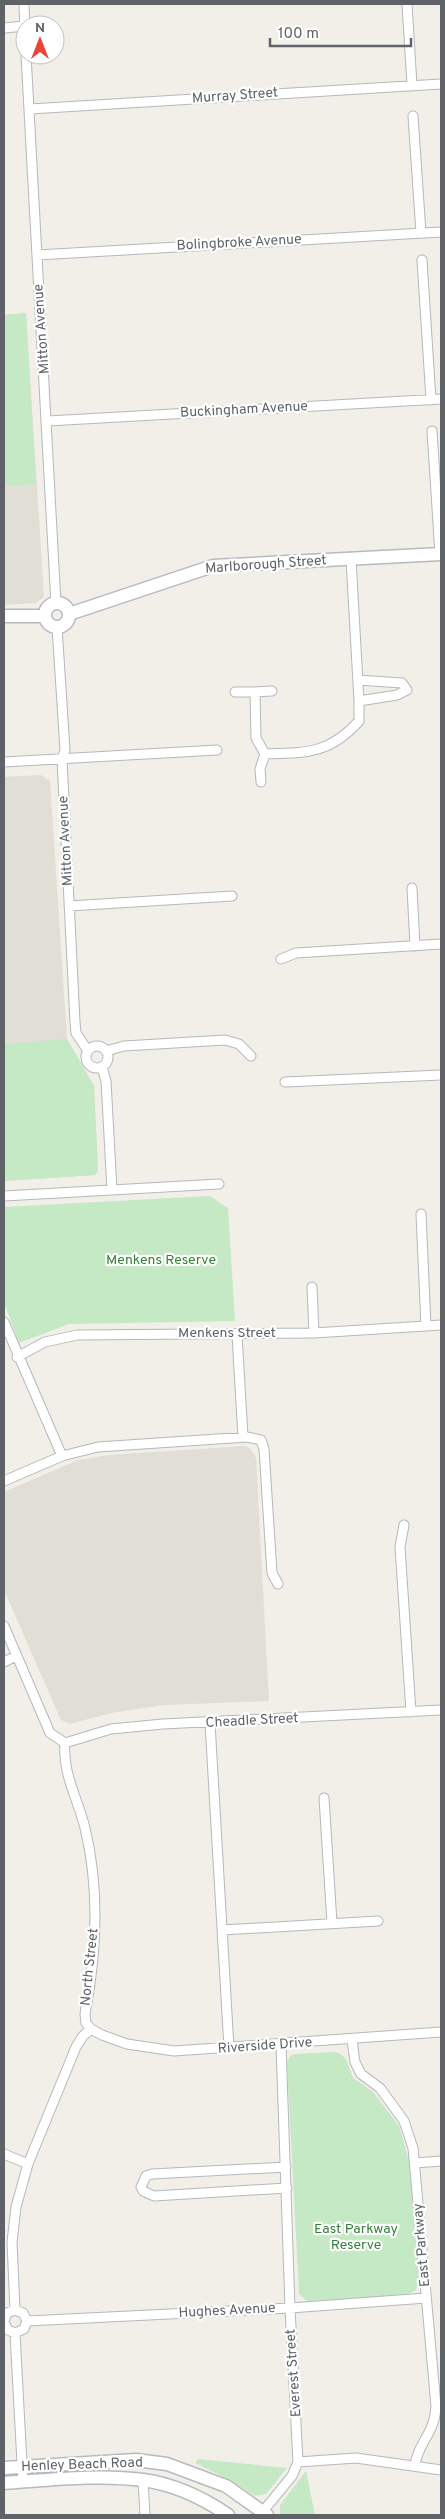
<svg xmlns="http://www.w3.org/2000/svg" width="445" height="2519" font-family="Overpass,sans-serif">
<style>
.education{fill:#e1ded6}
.green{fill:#c5e8c5}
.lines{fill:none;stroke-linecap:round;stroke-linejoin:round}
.street-casing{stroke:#b5b8bc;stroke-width:11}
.secondary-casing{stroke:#b6babf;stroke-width:15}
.street{stroke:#fff;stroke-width:9}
.secondary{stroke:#fff;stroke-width:12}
.labels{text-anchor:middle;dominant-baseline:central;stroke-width:4.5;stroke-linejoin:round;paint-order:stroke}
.street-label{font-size:14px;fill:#5f6368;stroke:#fff}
.park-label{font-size:14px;fill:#348238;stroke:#fff}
</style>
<rect width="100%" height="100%" fill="#f1efe8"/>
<path class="education" d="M26,313l18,284 -8,6 -32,2v-290z
M41,775l9,6 17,258 27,47 4,85 -3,4 -91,6v-404z
M244,1446l6,2 6,10 13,243 -105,4 -53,8 -41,11 -9,-4 -57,-130v-98l74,-32 32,-5z"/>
<path class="green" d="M26,313l10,171 -32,2v-171z
M67,1039l27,47 4,85 -3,4 -91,6v-137z
M210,1196l18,12 7,113 -166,3 -50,19 -15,-41v-95z
M334,2052l5,1 7,6 7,19 20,14 26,34 10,35 10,118 -3,11 -10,5 -99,6 -8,-7 -12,-232 3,-6 5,-2z
M198,2459l89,9 -21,26 -11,2 -27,-17 -33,-16z
M306,2471l9,44h-35v-10z"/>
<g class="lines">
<defs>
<path id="street" d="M24,4l1,29
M407,4l5,81
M4,28l21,-2
M26,55l30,549
M30,109l411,-25
M413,116l8,117
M37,255l404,-23
M422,260l9,140
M48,421l393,-22
M432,431l8,123
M57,627l8,123 -3,9 13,263 1,11 12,18
M358,680l44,3 5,7 -10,5 -38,6
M235,692h20l1,46 9,16c40,-1 65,0 94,-33v-20l-8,-142
M255,692l17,-1
M4,762l213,-12
M261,782l-1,-13 5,-15
M412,888l3,58
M69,906l163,-10
M281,959l15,-6 145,-9
M86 1057a11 11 0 1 1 22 0a11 11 0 1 1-22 0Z
M106,1051l18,-5 101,-6 14,4 12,12
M102,1067l4,14 6,109
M285,1082l156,-7
M4,1196l215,-12
M421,1214l5,112
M312,1287l2,46
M4,1322l58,134
M237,1335l6,102
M17,1357l28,-15 32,-7 237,-2 127,-8
M4,1481l58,-25 36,-9 149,-10 14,3 3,9 8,124 6,11
M404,1525l-4,22 11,165
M4,1626l46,107 15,10
M4,1662l12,-6
M210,1723l19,325
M65,1743c-3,30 13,56 20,85 15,62 12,124 0,186l1,9 5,6 11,6 25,9 47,7 267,-19
M65,1743l46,-14 52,-5 278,-14
M324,1798l8,125
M222,1930l156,-9
M352,2040l3,22 6,12 19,14 24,33 9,27 23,258c-1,28 -18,36 -21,59
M4,2154l24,10
M415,2163l26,-2
M286,2167l-134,7 -6,2 -5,11 2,4 11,5 133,-8
M15,2310l-3,-68 4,-35 12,-43 48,-117 7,-11 8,-7
M4,2321l3,-8 8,-3 8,3 4,8 -3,8 -9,4 -7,-3 -4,-8
M27,2321l263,-13 136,-10
M15,2333l8,149
M298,2462l58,-4 85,12
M143,2480l2,35
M260,2515l32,-39 6,-14 -8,-154 -9,-264"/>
<path id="secondary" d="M45 615a12 12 0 1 1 24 0a12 12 0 1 1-24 0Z
M69,614l144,-48 228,-12
M4,616h41
M4,2468l132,-8 31,4 59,22 41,29
M4,2483c45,-3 94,-9 139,-3 30,4 60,18 85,35"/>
</defs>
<use href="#street" class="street-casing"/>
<use href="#secondary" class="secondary-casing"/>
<use href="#street" class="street"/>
<use href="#secondary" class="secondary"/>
</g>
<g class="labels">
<g class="street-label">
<text transform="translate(235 96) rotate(-4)">Murray Street</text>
<text transform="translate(239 243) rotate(-3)">Bolingbroke Avenue</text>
<text transform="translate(42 329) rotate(-94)">Mitton Avenue</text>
<text transform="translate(244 410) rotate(-3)">Buckingham Avenue</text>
<text transform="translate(266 565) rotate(-4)">Marlborough Street</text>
<text transform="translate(66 841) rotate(-93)">Mitton Avenue</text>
<text x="227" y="1333">Menkens Street</text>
<text transform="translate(252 1721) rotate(-3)">Cheadle Street</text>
<text transform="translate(90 1967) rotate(-84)">North Street</text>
<text transform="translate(265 2046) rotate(-4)">Riverside Drive</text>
<text transform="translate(422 2245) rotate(-95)">East Parkway</text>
<text transform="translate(227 2311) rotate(-3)">Hughes Avenue</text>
<text transform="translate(294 2373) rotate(-94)">Everest Street</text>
<text transform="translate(82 2465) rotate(-2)">Henley Beach Road</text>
</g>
<g class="park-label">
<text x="161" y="1260">Menkens Reserve</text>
<text x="356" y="2229">East Parkway<tspan x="356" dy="16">Reserve</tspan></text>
</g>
</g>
<rect width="445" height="2519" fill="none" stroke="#5f6368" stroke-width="10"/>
<g transform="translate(40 40)"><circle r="24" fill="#ffffff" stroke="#bfc1c3"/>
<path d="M0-4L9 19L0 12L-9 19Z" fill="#ea4335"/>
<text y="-8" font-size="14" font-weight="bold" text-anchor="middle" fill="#5f6368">N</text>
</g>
<path d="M270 38v8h141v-8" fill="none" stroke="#5f6368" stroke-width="2.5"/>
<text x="278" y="38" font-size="15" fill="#5f6368" stroke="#ffffff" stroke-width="4" paint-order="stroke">100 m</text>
</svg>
